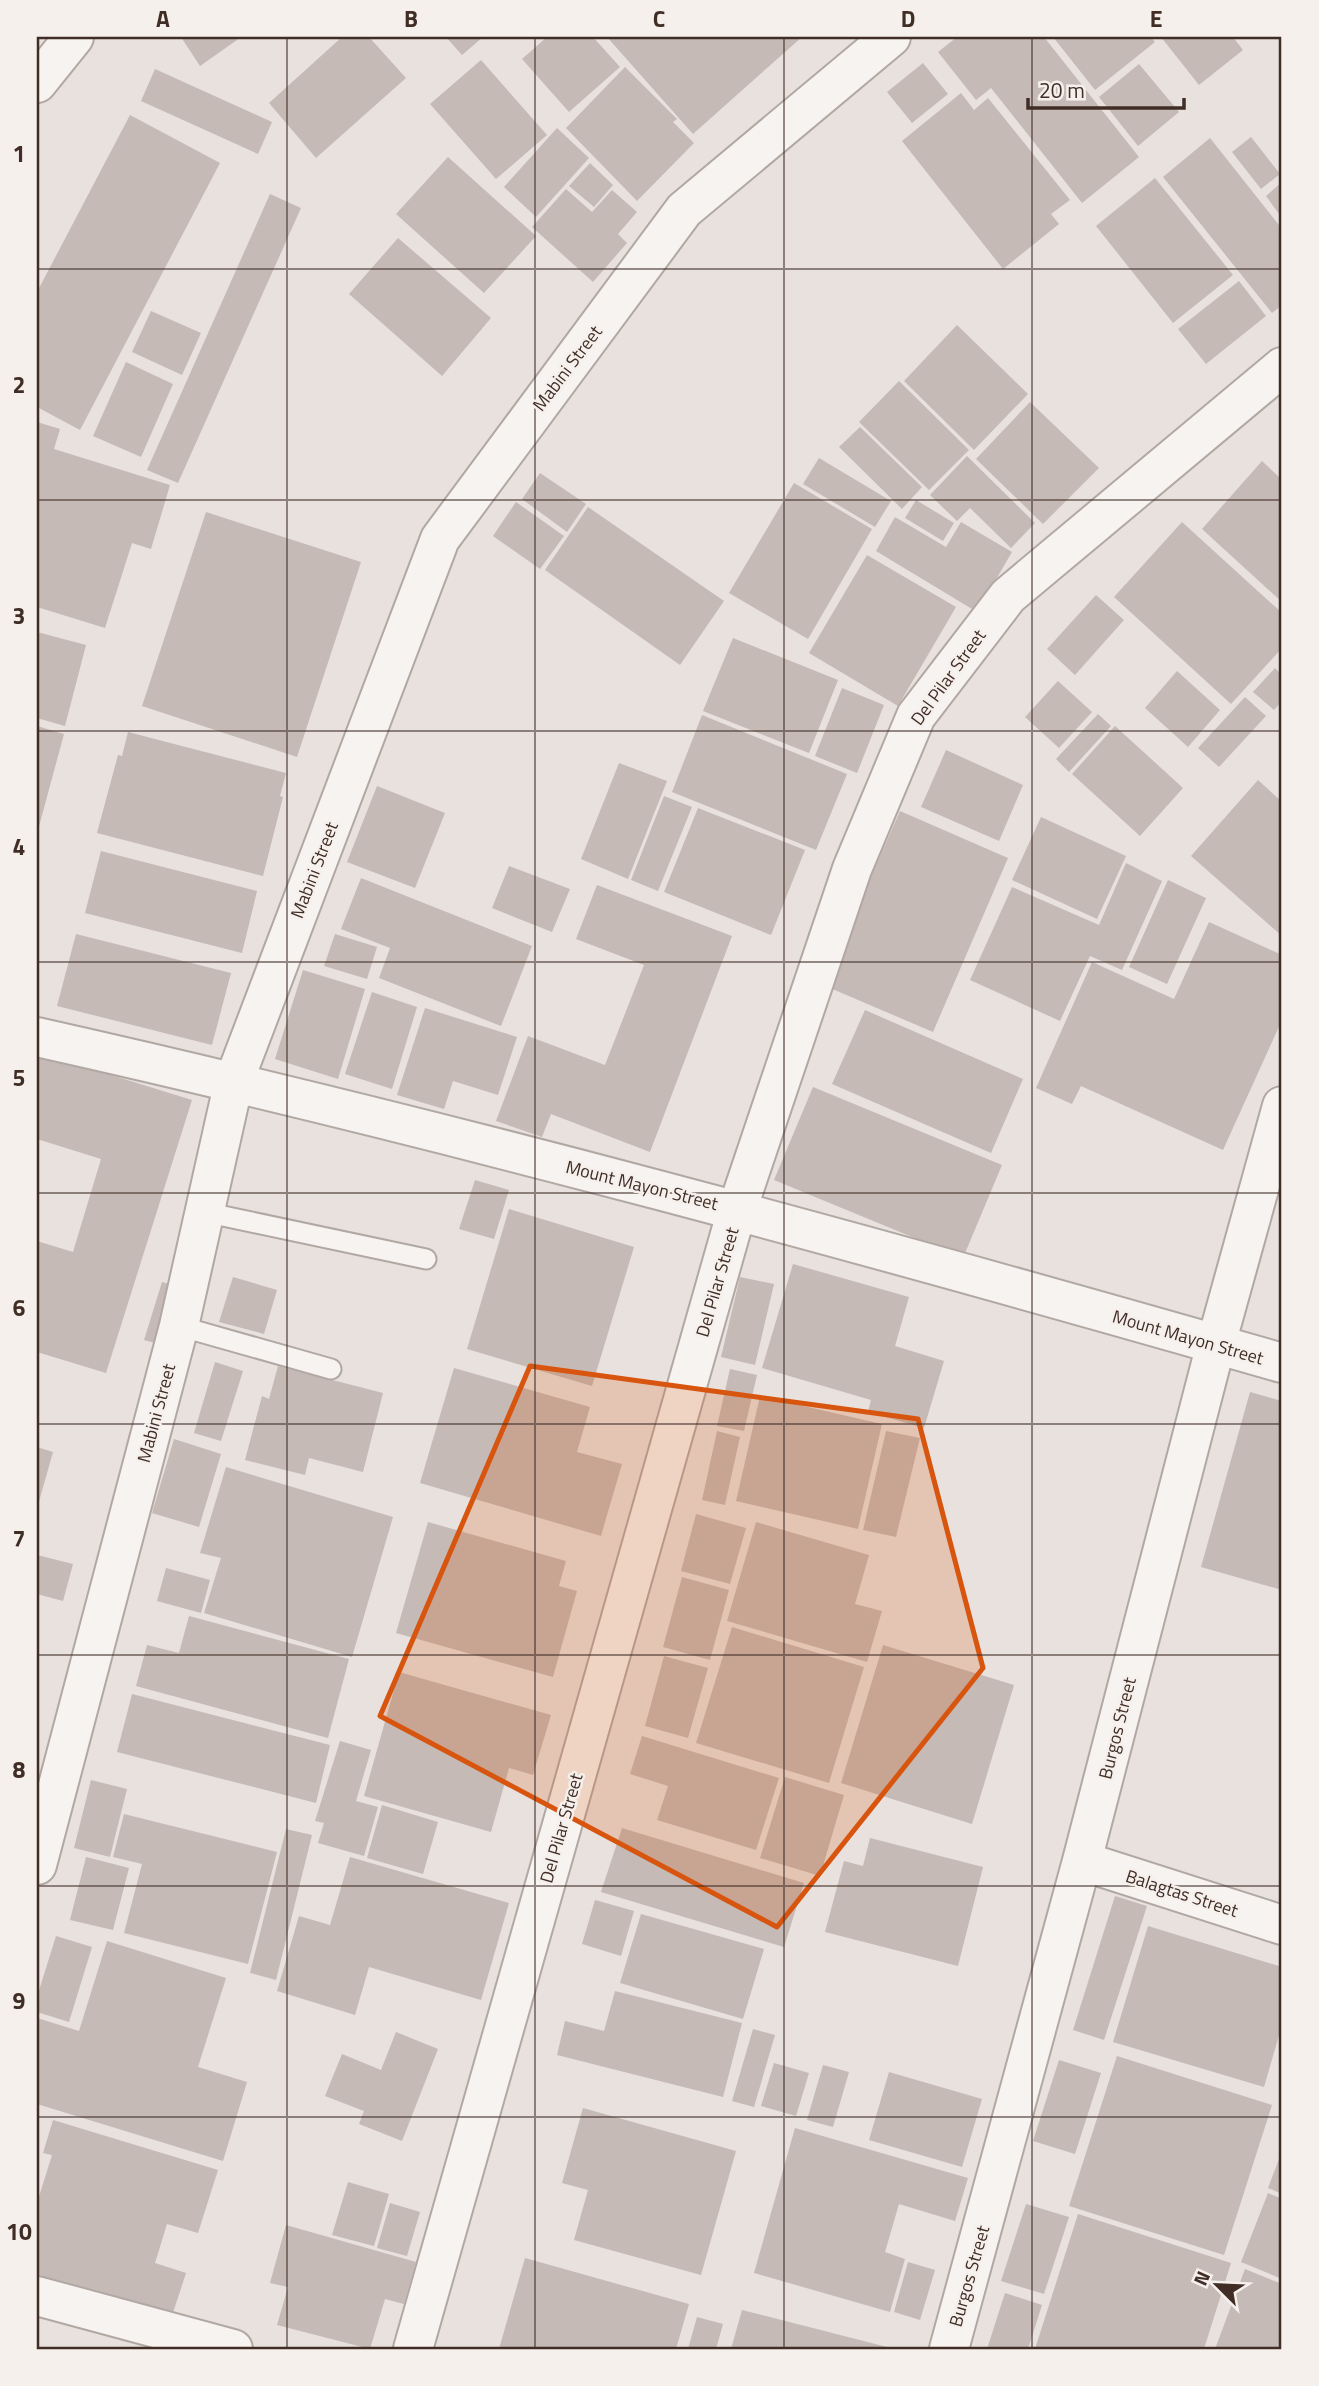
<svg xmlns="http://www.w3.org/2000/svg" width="1319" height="2386" font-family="'Titillium Web',sans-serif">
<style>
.building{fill:#c5bab5}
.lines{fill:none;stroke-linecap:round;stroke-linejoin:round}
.service-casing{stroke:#b2a8a3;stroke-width:23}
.minor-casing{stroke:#b2a8a3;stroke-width:42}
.service{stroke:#f6f3f1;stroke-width:19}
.minor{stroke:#f6f3f1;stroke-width:38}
.marked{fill:#d7550f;fill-opacity:0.2;stroke:#d7550f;stroke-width:5;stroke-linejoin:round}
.grid{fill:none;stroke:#402e26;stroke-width:2;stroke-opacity:0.55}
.labels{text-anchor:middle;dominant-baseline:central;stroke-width:5;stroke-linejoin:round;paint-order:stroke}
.street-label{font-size:18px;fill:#402e26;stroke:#f6f0ed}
.neatline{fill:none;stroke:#402e26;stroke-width:2.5}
.grid-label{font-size:23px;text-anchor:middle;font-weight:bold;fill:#402e26}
</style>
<rect width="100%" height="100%" fill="#e8e1de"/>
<path class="building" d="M181,37h54l2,3 -37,26z
M342,37h27l37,41 -90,80 -47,-55z
M446,37h37l-21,18z
M547,37h46l27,30 -51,45 -47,-53z
M607,37h195l-109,97z
M957,37h87l95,120 -57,46 -91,-115 -15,12 -38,-48z
M1053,37h98l4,5 -60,48z
M1161,37h72l10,13 -44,35z
M481,60l66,75 -51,44 -66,-75z
M923,63l25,31 -36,29 -25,-31z
M1139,64l40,48 -41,34 -39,-49z
M625,67l52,52 -4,3 21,21 -57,58 -71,-73z
M155,69l117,53 -14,32 -117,-53z
M961,93l13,17 14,-12 82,102 -19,14 8,10 -56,45 -101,-128z
M130,115l90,48 -140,267 -43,-23v-115z
M557,128l32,30 -53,59 -32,-30z
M1251,137l29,37 -19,15 -29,-37z
M1210,138l72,91v76l-10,8 -109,-136z
M448,157l88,79 -52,57 -88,-79z
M590,163l23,22 -19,22 -25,-21z
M1155,178l78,97 -60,48 -77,-97z
M1282,182v29l-3,3 -13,-18z
M566,189l26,23 20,-22 25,22 -19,22 9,9 -34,39 -61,-55z
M270,194l31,14 -123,275 -31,-13z
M398,238l93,80 -49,58 -93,-82z
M1239,281l27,35 -60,48 -28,-35z
M151,311l50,22 -19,42 -50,-23z
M957,325l71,69 -54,56 -70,-69z
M126,362l47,22 -32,73 -48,-21z
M899,381l70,69 -40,40 -70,-68z
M1030,402l69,66 -56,56 -67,-65z
M37,422l23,7 -6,20 116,36 -19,64 -19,-6 -27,85 -68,-21z
M860,427l62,60 -20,22 -63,-62z
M967,456l68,67 -24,25 -41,-40 -13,13 -27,-26z
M819,458l72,43 -16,26 -72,-43z
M1262,461l20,19v122l-80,-73z
M540,473l46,31 -19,28 -45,-33z
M794,483l78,46 -64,110 -79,-46z
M916,500l38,23 -11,18 -38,-23z
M516,502l48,34 -24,33 -47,-33z
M588,507l136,94 -44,64 -135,-95z
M206,512l155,50 -64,195 -155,-51z
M895,517l51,30 15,-25 51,30 -35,60 -101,-61z
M1182,522l100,91v35l-51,56 -117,-107z
M867,555l89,52 -58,99 -89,-53z
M1096,595l28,25 -49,55 -28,-26z
M37,632l49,13 -21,81 -28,-8z
M733,638l105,42 -29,73 -106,-42z
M1275,668l7,7v26l-8,9 -21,-18z
M1177,671l43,39 -32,37 -43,-39z
M1058,681l34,31 -33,36 -34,-31z
M842,688l42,17 -27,68 -42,-17z
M1245,697l21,19 -47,51 -21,-19z
M1098,714l13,12 -42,46 -13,-13z
M702,715l145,59 -31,76 -144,-58z
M37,726l27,8 -26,96h-1z
M1115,726l68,62 -43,48 -68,-62z
M128,732l158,41 -6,23 3,1 -20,79 -166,-43 21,-78 4,1z
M946,750l77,35 -24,56 -78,-34z
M619,763l48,18 -39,98 -47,-20z
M1258,780l24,22v134l-91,-80z
M377,786l68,27 -30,75 -68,-26z
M664,796l28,11 -34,84 -27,-11z
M698,808l107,42 -34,85 -107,-43z
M900,811l108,47 -75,174 -110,-47z
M1041,817l85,39 -29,63 -85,-39z
M101,851l156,40 -15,62 -157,-40z
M1126,863l36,18 -40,89 -32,-14 -30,65 -90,-41 42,-93 87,38z
M509,866l61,23 -18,43 -60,-24z
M361,878l171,68 -31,80 -122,-48 11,-30 -49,-19z
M1168,880l38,18 -39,86 -38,-17z
M597,885l135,51 -82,216 -99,-38 -9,23 -46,-16 32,-85 77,29 39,-100 -68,-26z
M1209,922l73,33v65l-59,130 -142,-64 -9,18 -36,-16 56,-126 82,37z
M76,934l155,39 -19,72 -155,-39z
M335,934l42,13 -10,32 -43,-13z
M303,970l62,19 -27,90 -63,-20z
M372,992l45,15 -25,82 -47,-15z
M425,1008l92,29 -19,58 -45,-14 -9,28 -47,-14z
M865,1010l158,69 -32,74 -159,-69z
M37,1052l155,48 -86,273 -69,-21v-111l36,11 28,-93 -64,-20z
M813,1087l189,78 -39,93 -189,-78z
M475,1180l34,10 -15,49 -35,-10z
M509,1209l125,38 -42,139 -125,-37z
M793,1264l116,33 -14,49 49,15 -20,67 -56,-16 3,-12 -109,-32z
M233,1277l44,13 -13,44 -45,-12z
M740,1277l34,7 -19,81 -34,-8z
M162,1282l11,3 -18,58 -11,-3z
M215,1362l28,9 -22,70 -27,-8z
M278,1366l105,27 -20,79 -54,-14 -4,17 -60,-15 17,-64 7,3z
M454,1368l136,39 -13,45 45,12 -21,72 -181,-53z
M730,1369l27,6 -13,56 -27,-5z
M1250,1392l32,9v189l-81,-23z
M760,1396l122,28 -24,105 -122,-28z
M717,1431l23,6 -15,68 -23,-5z
M886,1431l34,7 -24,99 -33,-7z
M174,1439l47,15 -22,73 -47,-14z
M37,1447l16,5 -15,53h-1z
M226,1467l167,50 -41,140 -148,-44 17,-55 -21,-5z
M696,1514l50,14 -16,56 -49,-13z
M428,1522l138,39 -7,25 18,5 -24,86 -157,-44z
M756,1522l113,33 -14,49 27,7 -15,51 -140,-41z
M37,1555l36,9 -10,37 -26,-7z
M166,1568l44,12 -9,33 -44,-12z
M682,1577l47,13 -19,70 -47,-13z
M189,1616l160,43 -21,79 -192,-52 11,-41 32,8z
M732,1627l132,40 -35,116 -133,-40z
M883,1645l131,40 -42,139 -131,-41z
M664,1656l44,12 -20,70 -43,-12z
M399,1672l152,43 -18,60 -24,-7 -18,64 -127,-36z
M132,1694l198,51 -14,58 -199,-51z
M642,1736l137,42 -23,72 -99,-30 11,-34 -38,-12z
M340,1741l31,9 -15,51 22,6 -14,49 -46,-13 6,-20 -9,-2z
M785,1777l59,18 -24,81 -60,-18z
M91,1780l36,9 -17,68 -36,-9z
M382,1805l56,17 -15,52 -56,-16z
M124,1814l153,38 -29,112 -124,-31 18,-69 -29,-7z
M622,1828l182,55 -20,64 -183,-55z
M286,1829l26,6 -36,145 -26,-7z
M870,1838l113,29 -25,99 -133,-34 19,-71 19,5z
M86,1857l43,11 -16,62 -43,-10z
M350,1857l159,46 -28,97 -112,-33 -14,48 -78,-24 22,-75 31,9z
M1115,1896l32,10 -43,134 -31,-10z
M595,1900l39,11 -13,45 -39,-12z
M641,1914l123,35 -21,70 -123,-36z
M1148,1926l134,41v58l-18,62 -151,-45z
M56,1936l36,11 -23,75 -32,-10v-15z
M107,1941l119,37 -28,89 49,15 -24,79 -186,-57v-86l42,13z
M615,1991l127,32 -19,74 -166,-42 8,-34 39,10z
M753,2029l22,6 -21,72 -22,-6z
M396,2032l42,17 -36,92 -43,-17 5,-13 -39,-15 17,-42 39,16z
M1117,2056l155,49 -48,150 -155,-49z
M1059,2060l42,13 -26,81 -42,-13z
M774,2063l35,10 -13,43 -35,-10z
M823,2065l26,7 -16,55 -26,-7z
M889,2072l93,27 -20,68 -93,-27z
M583,2108l153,43 -35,124 -127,-35 14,-50 -26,-7z
M53,2120l165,50 -20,63 -31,-9 -12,39 31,10 -17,52 -132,-40v-82l15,-48 -9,-2z
M795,2128l173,50 -13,43 -56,-17 -14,48 20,7 -15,53 -136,-39z
M1282,2151v43l-14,-6z
M348,2182l41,12 -15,52 -42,-11z
M1268,2193l14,6v80l-41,-17z
M390,2203l30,9 -13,44 -30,-8z
M1026,2204l43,13 -25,77 -43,-13z
M1078,2214l153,49 -27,86h-169z
M286,2225l130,37 -12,42 -19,-5 -15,50 -93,-24 11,-38 -18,-4z
M525,2258l164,46 -13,45h-177z
M908,2262l27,8 -15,50 -26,-8z
M1245,2269l37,15v65h-67z
M1005,2293l37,12 -14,44h-41z
M742,2310l149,38v1h-160z
M697,2317l26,7 -7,25h-28z"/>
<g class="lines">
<defs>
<path id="service" d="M204,1212l222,47
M179,1326l152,43"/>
<path id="minor" d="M37,83l37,-46
M37,1037c419,94 833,208 1245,326
M1082,1861l200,64
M37,1865l142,-539 55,-245 206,-542 244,-329 207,-173
M37,2296l196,53
M413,2349l324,-1139 115,-341 64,-153 92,-120 274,-229
M949,2349l133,-488 134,-517 66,-238"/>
</defs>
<use href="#service" class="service-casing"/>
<use href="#minor" class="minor-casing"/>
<use href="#service" class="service"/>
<use href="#minor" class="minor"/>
</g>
<path class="marked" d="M530,1366l388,53 65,249 -206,259 -397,-211z"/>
<path class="grid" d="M287,37v2312M535,37v2312M784,37v2312M1032,37v2312M37,269h1245M37,500h1245M37,731h1245M37,962h1245M37,1193h1245M37,1424h1245M37,1655h1245M37,1886h1245M37,2117h1245"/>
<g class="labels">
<g class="street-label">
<text transform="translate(567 368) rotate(-53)">Mabini Street</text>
<text transform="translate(948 677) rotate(-54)">Del Pilar Street</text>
<text transform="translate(314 870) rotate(-69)">Mabini Street</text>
<text transform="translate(642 1185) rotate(14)">Mount Mayon Street</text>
<text transform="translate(717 1282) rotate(-74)">Del Pilar Street</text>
<text transform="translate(1188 1337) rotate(16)">Mount Mayon Street</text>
<text transform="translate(156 1413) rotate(-75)">Mabini Street</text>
<text transform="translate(1117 1728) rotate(-76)">Burgos Street</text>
<text transform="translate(561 1828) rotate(-74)">Del Pilar Street</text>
<text transform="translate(1182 1893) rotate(18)">Balagtas Street</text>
<text transform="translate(969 2276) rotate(-74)">Burgos Street</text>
</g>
</g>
<rect width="1319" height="2386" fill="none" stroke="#f6f0ed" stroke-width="77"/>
<g transform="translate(1217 2285) rotate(294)" stroke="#f6f0ed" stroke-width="5" paint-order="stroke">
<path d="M0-5L12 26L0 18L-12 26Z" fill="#402e26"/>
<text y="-10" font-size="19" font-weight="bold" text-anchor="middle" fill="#402e26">N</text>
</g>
<path d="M1028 98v10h156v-10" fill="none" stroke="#402e26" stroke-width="3.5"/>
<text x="1039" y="98" font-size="21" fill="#402e26" stroke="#f6f0ed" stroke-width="5" paint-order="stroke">20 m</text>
<rect x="38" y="38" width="1242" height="2310" class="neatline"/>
<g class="grid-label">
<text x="163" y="27">A</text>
<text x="411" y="27">B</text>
<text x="659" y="27">C</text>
<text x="908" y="27">D</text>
<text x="1156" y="27">E</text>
<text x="19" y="162">1</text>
<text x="19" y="393">2</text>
<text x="19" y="624">3</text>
<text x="19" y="855">4</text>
<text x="19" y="1086">5</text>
<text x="19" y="1316">6</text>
<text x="19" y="1547">7</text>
<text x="19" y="1778">8</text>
<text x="19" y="2009">9</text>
<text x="19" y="2240">10</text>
</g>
</svg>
